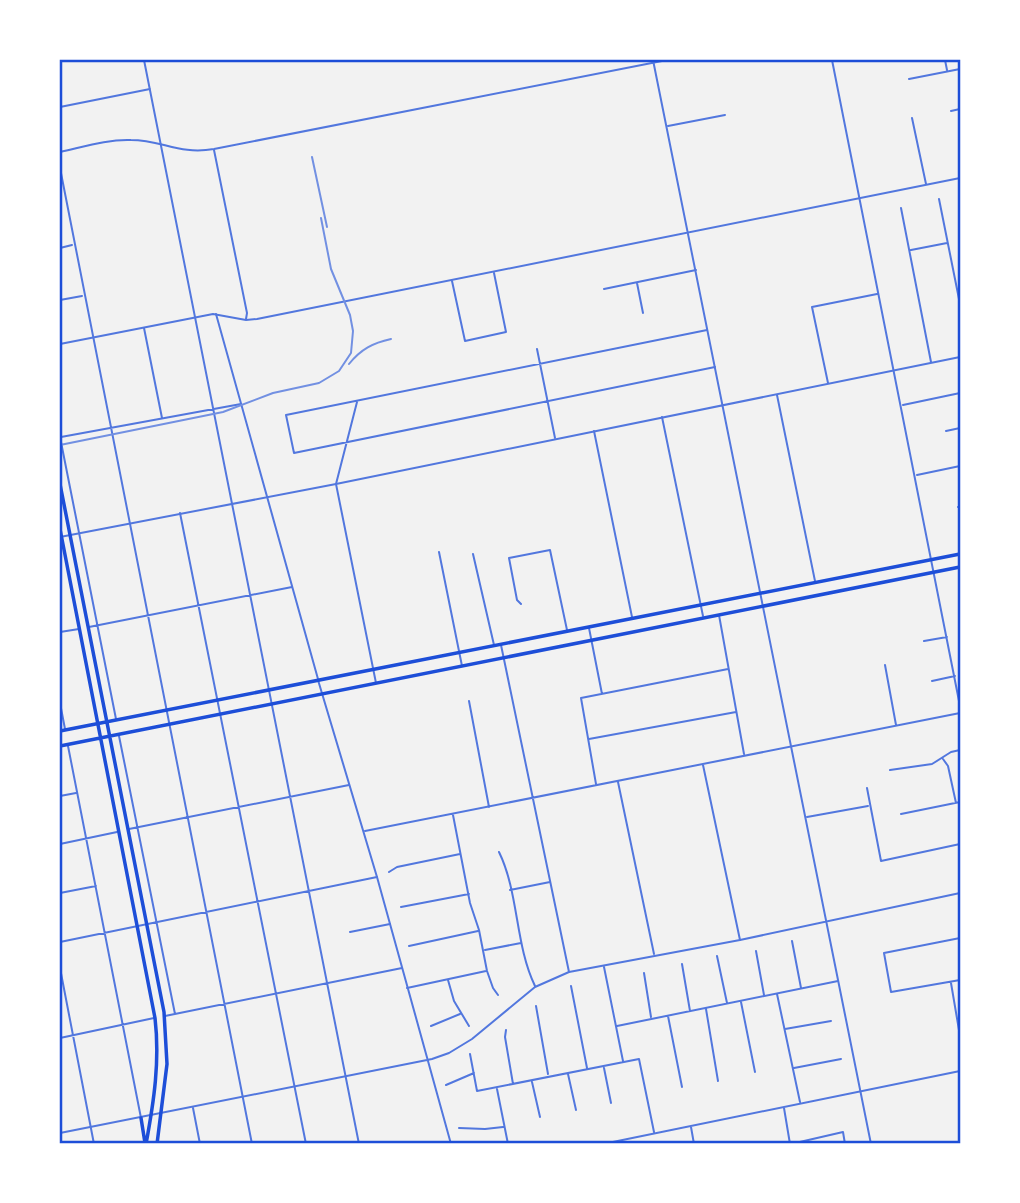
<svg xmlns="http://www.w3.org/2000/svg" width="1020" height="1203" font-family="'Open Sans',sans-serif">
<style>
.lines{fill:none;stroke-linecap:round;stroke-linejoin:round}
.minor{stroke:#5277de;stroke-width:2}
.tertiary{stroke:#5277de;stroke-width:2}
.primary{stroke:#1d4ed8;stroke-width:3.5}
.rail{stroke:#7290e2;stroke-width:2}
.neatline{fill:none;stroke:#1d4ed8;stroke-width:2.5}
</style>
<rect width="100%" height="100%" fill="#f2f2f2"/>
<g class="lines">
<path class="minor" d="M144,60l215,1084
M832,60l128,646
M945,60l2,10
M909,79l51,-10
M60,107l90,-18
M951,111l9,-2
M912,118l14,66
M668,126l57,-11
M214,150l33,163 -1,6
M960,150v-1
M60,168l192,976
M939,199l21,105
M901,208l30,154
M60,248l12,-3
M911,250l36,-7
M452,281l13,60 41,-9 -12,-59
M637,283l6,30
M604,289l92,-19
M60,300l22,-4
M216,314l102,365
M144,328l18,90
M707,330l-421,85 8,38 421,-86
M537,349l18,89
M828,383l-16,-76 65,-13
M777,395l38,186
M357,402l-21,82 40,199
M903,405l57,-12
M662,417l41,199
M594,431l38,186
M946,431l14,-3
M60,437l56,282
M61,437l180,-33
M917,475l43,-9
M958,507h2
M180,513l126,631
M439,552l23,114
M473,554l21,91
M521,604l-4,-4 -8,-42 41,-8 17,80
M719,615l25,139
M89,627l203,-40
M589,628l13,66
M60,632l19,-3
M924,641l23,-4
M501,645l68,327
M885,665l11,60
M932,681l23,-5
M469,701l20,106
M60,703l5,26
M119,736l56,278
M589,739l147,-27
M68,746l73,372
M943,759l5,7 8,37
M703,765l37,175
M890,770l42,-6 19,-12 9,-2
M618,782l36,172
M596,784l-15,-86 147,-29
M867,788l14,73 79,-17
M60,796l16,-3
M901,814l59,-12
M453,815l17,88 9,27 8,41 6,17 5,7
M807,817l61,-11
M129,829l220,-44
M365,831l595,-118
M60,844l57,-12
M499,852c20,41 16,93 36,134
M389,872l8,-5 63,-13
M510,890l40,-8
M60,893l36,-7
M401,907l68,-13
M350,932l40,-8
M960,938l-76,15 7,39 69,-12
M792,941l9,47
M60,942l317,-65
M409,946l69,-15
M485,950l36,-7
M756,951l8,44
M717,956l10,47
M682,964l8,47
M604,967l19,94
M60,968l34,176
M644,973l7,44
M448,980l6,21 15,25
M951,983l9,53
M571,986l16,82
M407,988l79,-17
M777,994l23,108
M741,1002l14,70
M536,1006l12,68
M706,1009l12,72
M165,1016l237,-48
M668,1016l14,71
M431,1026l29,-12
M617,1026l221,-45
M785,1029l46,-8
M506,1030l-1,7 8,47
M60,1038l94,-20
M470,1054l7,37 162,-32 15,73
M604,1068l7,35
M794,1068l47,-9
M568,1074l8,36
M532,1082l8,35
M446,1085l28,-12
M497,1089l11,55
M193,1108l7,36
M784,1108l6,36
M691,1127l3,17
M459,1128l26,1 18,-2
M603,1144l357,-73
M791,1144l52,-12 2,12"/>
<path class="tertiary" d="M653,60l218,1084
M60,152c23,-5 48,-13 71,-12 31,0 48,15 83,9l453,-89
M60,344l153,-30 33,6 11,-1 703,-141
M60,537l276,-53 624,-127
M318,680l59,197 74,267
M60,1133l372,-74 17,-6 23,-14 63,-52 34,-15 171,-32 220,-47"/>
<path class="primary" d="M60,484l104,528 3,52 -10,80
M60,529l95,489c5,43 -1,83 -9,126
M60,731l900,-177
M60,746l900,-179
M141,1118l4,25"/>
<path class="rail" d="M312,157l15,70
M349,364c12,-15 24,-21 42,-25
M60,445l163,-33 50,-19 46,-10 20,-12 12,-18 2,-22 -3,-16 -19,-46 -10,-51"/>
</g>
<rect width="1020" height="1203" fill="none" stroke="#ffffff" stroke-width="122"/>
<rect x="61" y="61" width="898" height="1081" class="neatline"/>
</svg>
